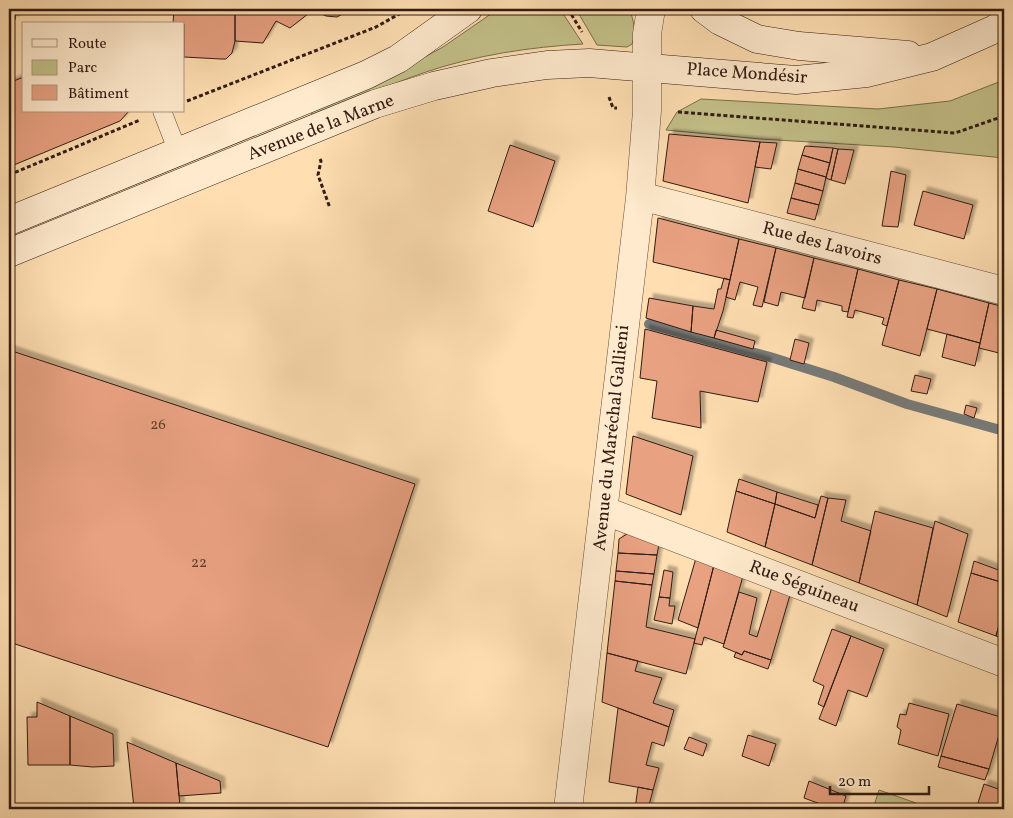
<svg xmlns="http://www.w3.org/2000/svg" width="1013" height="818" font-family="Vollkorn,serif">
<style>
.green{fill:#c4c189;stroke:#7a6e4e}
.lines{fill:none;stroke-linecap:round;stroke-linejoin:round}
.stream{stroke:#777a77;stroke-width:10}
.building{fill:#e8a181;stroke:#301b13;filter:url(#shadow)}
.lane-casing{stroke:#644c3b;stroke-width:19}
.street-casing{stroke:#644c3b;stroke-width:29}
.secondary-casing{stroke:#301b13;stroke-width:29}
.path{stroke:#301b13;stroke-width:3;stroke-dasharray:4 2.5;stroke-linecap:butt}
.lane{stroke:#ffeacd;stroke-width:18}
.street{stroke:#ffeacd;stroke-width:28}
.secondary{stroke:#ffeacd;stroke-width:28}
.labels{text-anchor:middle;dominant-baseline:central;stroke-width:5;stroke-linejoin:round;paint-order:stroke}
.number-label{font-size:15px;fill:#5e3c2e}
.street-label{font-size:18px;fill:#301b13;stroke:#ffeacd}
</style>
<defs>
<filter id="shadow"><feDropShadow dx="4.5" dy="-4.5" stdDeviation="1" flood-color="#0004"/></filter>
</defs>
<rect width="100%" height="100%" fill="#ffdfb2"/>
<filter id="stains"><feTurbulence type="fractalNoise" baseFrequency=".004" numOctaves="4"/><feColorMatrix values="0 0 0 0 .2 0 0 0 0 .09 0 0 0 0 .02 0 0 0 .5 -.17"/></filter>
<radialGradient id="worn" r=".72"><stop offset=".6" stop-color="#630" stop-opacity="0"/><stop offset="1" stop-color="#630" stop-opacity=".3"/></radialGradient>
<path class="green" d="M498,9h62l23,35c-52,3 -107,11 -157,28 -39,13 -75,30 -112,47l-4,-10 89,-38 44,-24z
M576,9h54c3,12 7,22 2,35l-5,3 -30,-2z
M1004,80v78l-110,-11 -134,-8 -94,-9 11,-18 24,-13 177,10 72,-8z
M879,790l54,19h-60z"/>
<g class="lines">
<path class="stream" d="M649,324l121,33 64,20 73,27 97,27"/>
</g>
<path class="building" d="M9,9h7l-1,11h-6z
M174,9h61v32l-3,12 -6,6h-5l-37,-2v-33h-11z
M235,9h117l-15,8 -11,-1 -13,-6 -23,18 -14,-7 -13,22 -28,-2z
M21,78h3v33h105l-9,10 -111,46v-84z
M669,134l91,8 -12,61 -85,-22z
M760,142l17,1 -6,26 -16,-2z
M510,145l45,16 -22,66 -45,-16z
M805,146l28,2 -3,15 -28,-8z
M833,148l5,1 -7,31 -5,-2z
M838,149l16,1 -9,34 -14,-4z
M802,155l28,8 -4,14 -28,-8z
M798,169l28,8 -3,14 -28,-8z
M891,171l15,4 -8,52 -16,-1z
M795,183l28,8 -4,14 -28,-7z
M923,191l50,14 -9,34 -50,-14z
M791,198l28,7 -4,15 -28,-7z
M658,218l81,21 -9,41 -77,-18z
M739,239l37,9 -14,59 -9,-2 5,-18 -18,-5 -5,18 -9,-3z
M776,248l38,10 -9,40 -24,-6 -3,14 -14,-4z
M814,258l44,11 -10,43 -6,-1v-5l-25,-6 -2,11 -13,-3z
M858,269l41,11 -12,46 -5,-2 2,-6 -29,-8 -2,8 -6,-1z
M724,278l6,2 -7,31 -9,27 -23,-6 2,-26 21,3 4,-20h3z
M899,280l38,9 -17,67 -38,-11z
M937,289l52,14 -9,40 -53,-14z
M649,298l44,8 -2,26 -45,-14z
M989,303l15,4 -1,47 -24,-6z
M645,329l122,33 -9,40 -58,-11 1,37 -49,-10 5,-37 -17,-3z
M716,330l39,11 -2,8 -39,-11z
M947,334l33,9 -5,23 -33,-9z
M795,339l14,4 -5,21 -14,-4z
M9,350l406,134 -87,263 -319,-105z
M915,375l16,4 -4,15 -16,-3z
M966,405l11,3 -3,10 -10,-4z
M633,436l60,20 -12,59 -55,-21z
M739,479l38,13 -2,12 -39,-13z
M736,491l39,13 -10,43 -38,-15z
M777,492l41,13 -3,13 -40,-14z
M821,496l7,2 -16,67 -47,-18 10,-43 40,14z
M828,498l18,2 -5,21 30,10 -12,52 -47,-18z
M875,511l58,17 -16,77 -58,-22z
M935,521l33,13 -21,83 -30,-12z
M630,532l29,12 -2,11 -39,-2 1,-14z
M618,553l39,2 -3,19 -38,-3z
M696,558l18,7 -16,63 -20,-8z
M974,561l30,11v11l-33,-10z
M714,565l29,11 -19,68 -20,-7 -2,8 -8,-2 1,-4z
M664,570l9,2 -3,26 -11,-1z
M616,571l38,3 -2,11 -37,-4z
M971,573l33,10v24l-8,29 -38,-14z
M615,581l37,4 -6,42 49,12 -9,35 -79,-21z
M772,587l18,8 -19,65 -27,-9 -2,4 -19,-8 16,-55 18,6 -8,36 8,3z
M659,597l11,1 -1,8h6l-3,18 -18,-4z
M1004,607v32l-8,-3z
M832,629l19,7 -27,71 -6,-3 6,-18 -11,-5z
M851,636l33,13 -17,48 -19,-7 -12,36 -17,-7z
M744,651l27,9 -3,9 -34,-12 2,-5 6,3z
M607,653l31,8 -3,10 27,7 -9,25 21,7 -5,17 -67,-25z
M37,702l33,14v49h-42l-1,-48h10z
M909,703l40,11 -11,42 -40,-12 3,-14 -4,-3 3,-13 6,1z
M957,704l47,14 -15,51 -48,-13z
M618,708l51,19 -5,19 -12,-4 -6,23 13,3 -6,22 -44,-8z
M70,716l43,18 1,32 -21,1 -23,-2z
M748,735l28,9 -7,22 -27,-10z
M689,737l18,7 -4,12 -19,-7z
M127,742l49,21 4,43 -46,2z
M941,756l48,13 -4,11 -47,-13z
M176,763l44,18 1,12 -42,3z
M809,781l37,15 -4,13h-8l-30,-11z
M984,784l20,7v18h-28z
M638,787l15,3 -5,19h-13z"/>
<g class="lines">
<defs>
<path id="lane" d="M162,111l16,41"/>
<path id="street" d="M640,198l12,1 352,92
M603,514l13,1 388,148
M568,809l72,-611 7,-87v-77l4,-25"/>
<path id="secondary" d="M704,9l16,12 37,18 42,7 109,9
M9,221l357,-146 32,-16 70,-50
M9,253l366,-149 59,-18 58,-13 55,-8 42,-2 207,17 71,-7 65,-16 63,-28 9,-6"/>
</defs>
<use href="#lane" class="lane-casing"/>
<use href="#street" class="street-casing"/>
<use href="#secondary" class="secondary-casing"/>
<path class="path" d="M568,9l14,23
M609,97l4,11h4
M187,101l189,-74 32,-18
M678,112l277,21 49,-17
M320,159l1,2 -3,14 12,33
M9,175l131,-55"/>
<use href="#lane" class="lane"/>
<use href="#street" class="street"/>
<use href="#secondary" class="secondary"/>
</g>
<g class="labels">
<g class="number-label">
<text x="158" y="425">26</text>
<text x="199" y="563">22</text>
</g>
<g class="street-label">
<text transform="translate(747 74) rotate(4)">Place Mondésir</text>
<text transform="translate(321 128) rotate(-21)">Avenue de la Marne</text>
<text transform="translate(822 244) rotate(15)">Rue des Lavoirs</text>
<text transform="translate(612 438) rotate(-84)">Avenue du Maréchal Gallieni</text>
<text transform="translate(804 587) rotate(21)">Rue Séguineau</text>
</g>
</g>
<rect width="1013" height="818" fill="none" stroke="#ffdfb2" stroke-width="30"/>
<rect x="10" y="10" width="993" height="798" fill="none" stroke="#301b13" stroke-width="2.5"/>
<rect x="15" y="15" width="983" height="788" fill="none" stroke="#301b13"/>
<rect x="22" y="22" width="162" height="90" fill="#ffeacd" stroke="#ac9783"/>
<rect x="32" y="39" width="25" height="8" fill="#ffeacd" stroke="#ac9783"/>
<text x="68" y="48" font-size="15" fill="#301b13">Route</text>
<rect x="32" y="60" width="25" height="15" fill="#c4c189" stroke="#ac9783"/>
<text x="68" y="72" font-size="15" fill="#301b13">Parc</text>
<rect x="32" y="85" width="25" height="15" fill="#e8a181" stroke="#ac9783"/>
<text x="68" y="98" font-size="15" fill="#301b13">Bâtiment</text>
<path d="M830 786v8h99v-8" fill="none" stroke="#301b13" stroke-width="2.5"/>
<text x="838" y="786" font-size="15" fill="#301b13" stroke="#ffeacd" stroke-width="4" paint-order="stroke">20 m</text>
<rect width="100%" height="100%" filter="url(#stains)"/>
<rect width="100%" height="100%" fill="url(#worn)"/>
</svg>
